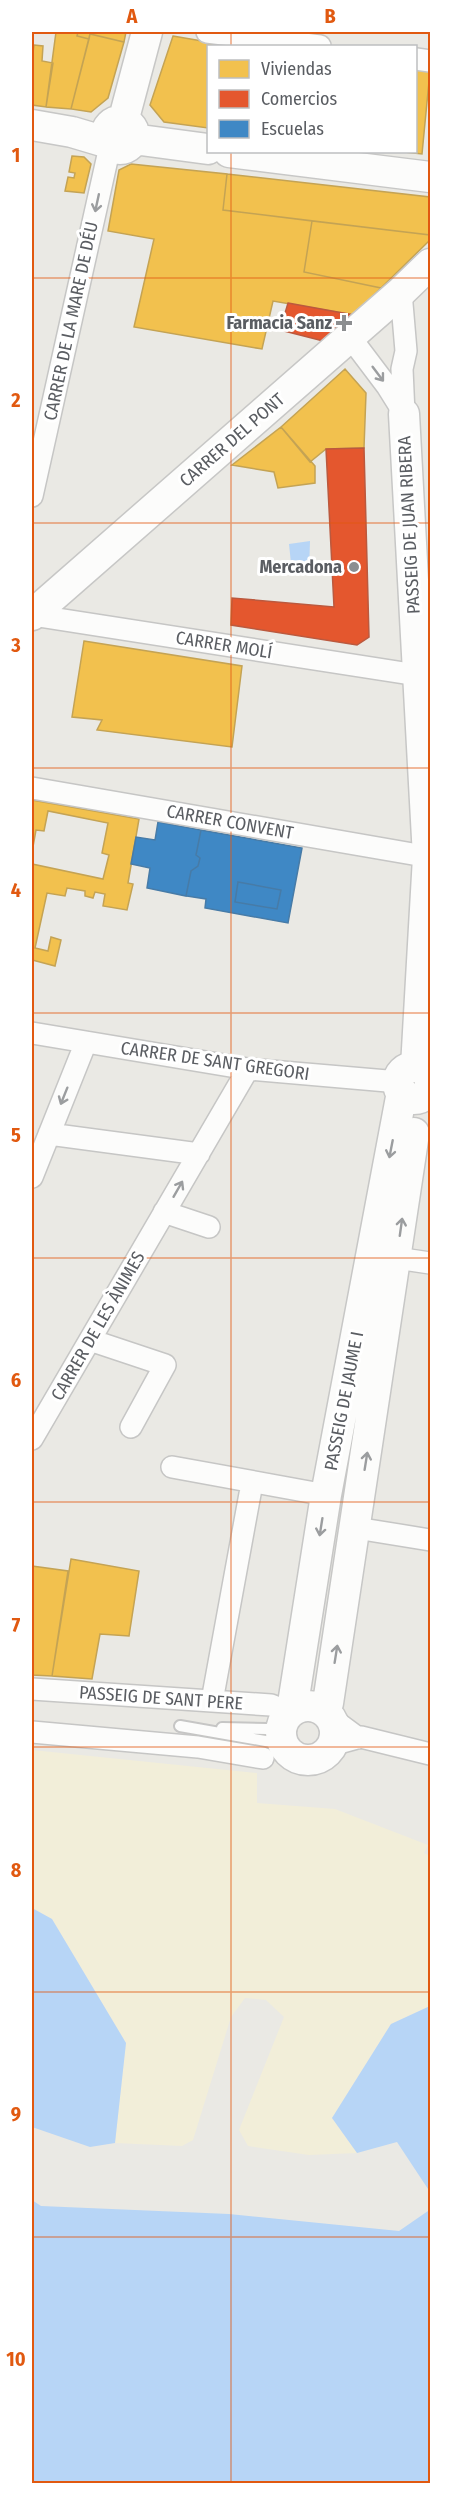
<svg xmlns="http://www.w3.org/2000/svg" width="462" height="2515" font-family="'Fira Sans Condensed',sans-serif">
<style>
.sand{fill:#f2eed9}
.water{fill:#b7d5f6}
.homes{fill:#f2c14e;stroke:#c4a354;stroke-width:1.5}
.shops{fill:#e4572e;stroke:#bb593e;stroke-width:1.5}
.schools{fill:#3f88c5;stroke:#477ba7;stroke-width:1.5}
.lines{fill:none;stroke-linecap:round;stroke-linejoin:round}
.lane-casing{stroke:#c6c6c5;stroke-width:14}
.street-casing{stroke:#c6c6c5;stroke-width:24}
.secondary-casing{stroke:#c7c7c6;stroke-width:33}
.lane{stroke:#fcfcfb;stroke-width:10}
.street{stroke:#fcfcfb;stroke-width:21}
.secondary{stroke:#fcfcfb;stroke-width:30}
.oneway{stroke:#9b9d9f}
.grid{fill:none;stroke:#e15910;stroke-width:1.5;stroke-opacity:0.55}
.poi-dot{fill:#8c8e90;stroke:#fff;stroke-width:2}
.labels{text-anchor:middle;dominant-baseline:central;stroke-width:6;stroke-linejoin:round;paint-order:stroke}
.street-label{font-size:18px;fill:#5a5d62;stroke:#fff}
.poi-label{font-size:18px;font-weight:bold;fill:#5a5d62;stroke:#fff;text-anchor:end}
.neatline{fill:none;stroke:#e15910;stroke-width:2}
.grid-label{font-size:20px;text-anchor:middle;font-weight:bold;fill:#e15910}
</style>
<rect width="100%" height="100%" fill="#eae9e4"/>
<path class="sand" d="M32,1750l225,23v30l78,6 93,36 -4,8 6,3v150l-39,18 -59,94 25,35 -48,2 -61,-9 -9,-16 45,-113 -18,-17 -21,-2 -14,19 -38,123 -11,6 -67,-3 11,-100 -74,-124 -20,-11z"/>
<path class="water" d="M310,541l-1,31 -17,1 -3,-29z
M32,1908l20,11 74,124 -11,100 -25,4 -58,-20z
M430,2006v186l-33,-50 -40,11 -25,-35 59,-94z
M430,2196v287h-398v-283l9,6 188,8 170,17 29,-20z"/>
<path class="homes" d="M56,32h22l-1,4 12,3 -18,70 -25,-2z
M78,32h48l-2,10 -34,-8 -1,5 -12,-3z
M90,34l34,8 -16,56 -17,14 -20,-3z
M173,36l58,10h-23v82l-44,-6 -14,-17z
M34,45l9,1 -1,15 11,2 -7,44 -14,-2v-44z
M416,69l14,2 -8,83 -18,-2h12z
M72,156l12,1 7,7 -7,29 -19,-2 3,-14 6,1 1,-5 -6,-1z
M131,164l96,10 -4,36 89,11 -8,51 77,16 -27,27 -81,-14 -11,48 -128,-22 20,-88 -46,-8 11,-61z
M227,174l203,23v38l-207,-25z
M312,221l118,14v5l-49,48 -77,-16z
M345,369l21,24 -2,55 -38,1 -16,13 -29,-35z
M281,427l34,39v17l-37,5 -4,-16 -42,-7z
M84,641l158,25 -10,81 -135,-17 5,-10 -30,-3z
M32,800l107,19 -11,64 5,1 -6,26 -24,-4 2,-12 -10,-2 -2,6 -8,-2v-5l-18,-3 -2,8 -18,-3 -12,55 13,3 3,-14 10,3 -6,26 -23,-6v-96l71,15 6,-24 -7,-2 6,-30 -60,-12 -4,20 -8,-1 -4,22z
M71,1559l68,12 -10,65 -29,-2 -8,45 -40,-3z
M32,1566l36,5 -16,105 -20,-1z"/>
<path class="shops" d="M288,303l66,12 -31,26 -43,-11z
M364,448l5,189 -12,8 -126,-20 1,-27 102,9 -8,-158z"/>
<path class="schools" d="M158,822l43,8 -5,25 4,3 -2,8 -7,5 -5,25 -39,-8 3,-20 -19,-4 5,-27 19,3z
M201,830l101,18 -14,75 -83,-15 1,-9 -20,-3 5,-25 7,-5 2,-8 -4,-3z
M238,882l43,8 -4,19 -42,-7z"/>
<g class="lines">
<defs>
<path id="lane" d="M180,1726l91,16 14,6
M222,1728l45,1 14,-4"/>
<path id="street" d="M207,32l113,14
M416,59l14,2
M401,292l5,59 -4,18 2,45
M350,337l37,49 15,24
M32,496l76,-341 4,-9
M32,615l385,60
M32,788l398,69
M32,1033l216,36 151,13
M49,1134l150,20
M32,1177l54,-135
M164,1212l45,15
M396,1258l34,5
M90,1340l75,25 -34,62
M32,1439l216,-370
M172,1467l154,28
M356,1528l74,12
M32,1689l239,16 18,7
M212,1701l40,-218
M331,1718l27,20
M32,1732l166,15 65,11
M332,1745l29,-8 69,17"/>
<path id="secondary" d="M106 135a14 14 0 1 1 28 0a14 14 0 1 1-28 0Z
M123,122l24,-90
M32,125l40,7 37,11
M133,139l75,10
M229,152l201,25
M404,414l24,443 -12,210
M32,615l369,-323 29,-28
M398 1083a16 16 0 1 1 32 0a16 16 0 1 1-32 0Z
M281 1733a27 27 0 1 1 54 0a27 27 0 1 1-54 0Z
M292,1710l34,-215 76,-403
M325,1711l3,-8 86,-570"/>
</defs>
<use href="#lane" class="lane-casing"/>
<use href="#street" class="street-casing"/>
<use href="#secondary" class="secondary-casing"/>
<use href="#lane" class="lane"/>
<use href="#street" class="street"/>
<use href="#secondary" class="secondary"/>
</g>
<defs><path id="oneway-shaft" d="M-6 0H5M1.5-3L5.5 0L1.5 3" fill="none" stroke-width="1.6" stroke-linecap="round" stroke-linejoin="round" transform="scale(1.5)"/></defs>
<g class="oneway">
<use href="#oneway-shaft" transform="translate(97 203) rotate(102)"/>
<use href="#oneway-shaft" transform="translate(378 374) rotate(53)"/>
<use href="#oneway-shaft" transform="translate(64 1096) rotate(112)"/>
<use href="#oneway-shaft" transform="translate(391 1149) rotate(101)"/>
<use href="#oneway-shaft" transform="translate(178 1189) rotate(-60)"/>
<use href="#oneway-shaft" transform="translate(401 1227) rotate(-82)"/>
<use href="#oneway-shaft" transform="translate(366 1461) rotate(-81)"/>
<use href="#oneway-shaft" transform="translate(321 1527) rotate(99)"/>
<use href="#oneway-shaft" transform="translate(336 1654) rotate(-81)"/>
</g>
<path class="grid" d="M231,32v14M231,152v2332M32,278h398M32,523h398M32,768h398M32,1013h398M32,1258h398M32,1502h398M32,1747h398M32,1992h398M32,2237h398"/>
<g class="poi-dot">
<path d="M341 314h6v6h6v6h-6v6h-6v-6h-6v-6h6z"/>
<circle cx="354" cy="567" r="6"/>
</g>
<g class="labels">
<g class="street-label">
<text transform="translate(71 321) rotate(-78)">CARRER DE LA MARE DE DÉU</text>
<text transform="translate(232 440) rotate(-41)">CARRER DEL PONT</text>
<text transform="translate(409 525) rotate(-93)">PASSEIG DE JUAN RIBERA</text>
<text transform="translate(224 645) rotate(9)">CARRER MOLÍ</text>
<text transform="translate(230 822) rotate(10)">CARRER CONVENT</text>
<text transform="translate(215 1061) rotate(8)">CARRER DE SANT GREGORI</text>
<text transform="translate(98 1326) rotate(-60)">CARRER DE LES ÀNIMES</text>
<text transform="translate(344 1401) rotate(-79)">PASSEIG DE JAUME I</text>
<text transform="translate(161 1698) rotate(4)">PASSEIG DE SANT PERE</text>
</g>
<g class="poi-label">
<text x="332" y="323">Farmacia Sanz</text>
<text x="342" y="567">Mercadona</text>
</g>
</g>
<rect width="462" height="2515" fill="none" stroke="#ffffff" stroke-width="66"/>
<rect x="207" y="45" width="210" height="108" fill="#ffffff" stroke="#bdbec0" stroke-width="1.5"/>
<rect x="219" y="60" width="30" height="18" fill="#f2c14e" stroke="#bdbec0" stroke-width="1.5"/>
<text x="261" y="75" font-size="18" fill="#5a5d62">Viviendas</text>
<rect x="219" y="90" width="30" height="18" fill="#e4572e" stroke="#bdbec0" stroke-width="1.5"/>
<text x="261" y="105" font-size="18" fill="#5a5d62">Comercios</text>
<rect x="219" y="120" width="30" height="18" fill="#3f88c5" stroke="#bdbec0" stroke-width="1.5"/>
<text x="261" y="135" font-size="18" fill="#5a5d62">Escuelas</text>
<rect x="33" y="33" width="396" height="2449" class="neatline"/>
<g class="grid-label">
<text x="132" y="23">A</text>
<text x="330" y="23">B</text>
<text x="16" y="162">1</text>
<text x="16" y="407">2</text>
<text x="16" y="652">3</text>
<text x="16" y="897">4</text>
<text x="16" y="1142">5</text>
<text x="16" y="1387">6</text>
<text x="16" y="1632">7</text>
<text x="16" y="1877">8</text>
<text x="16" y="2121">9</text>
<text x="16" y="2366">10</text>
</g>
</svg>
